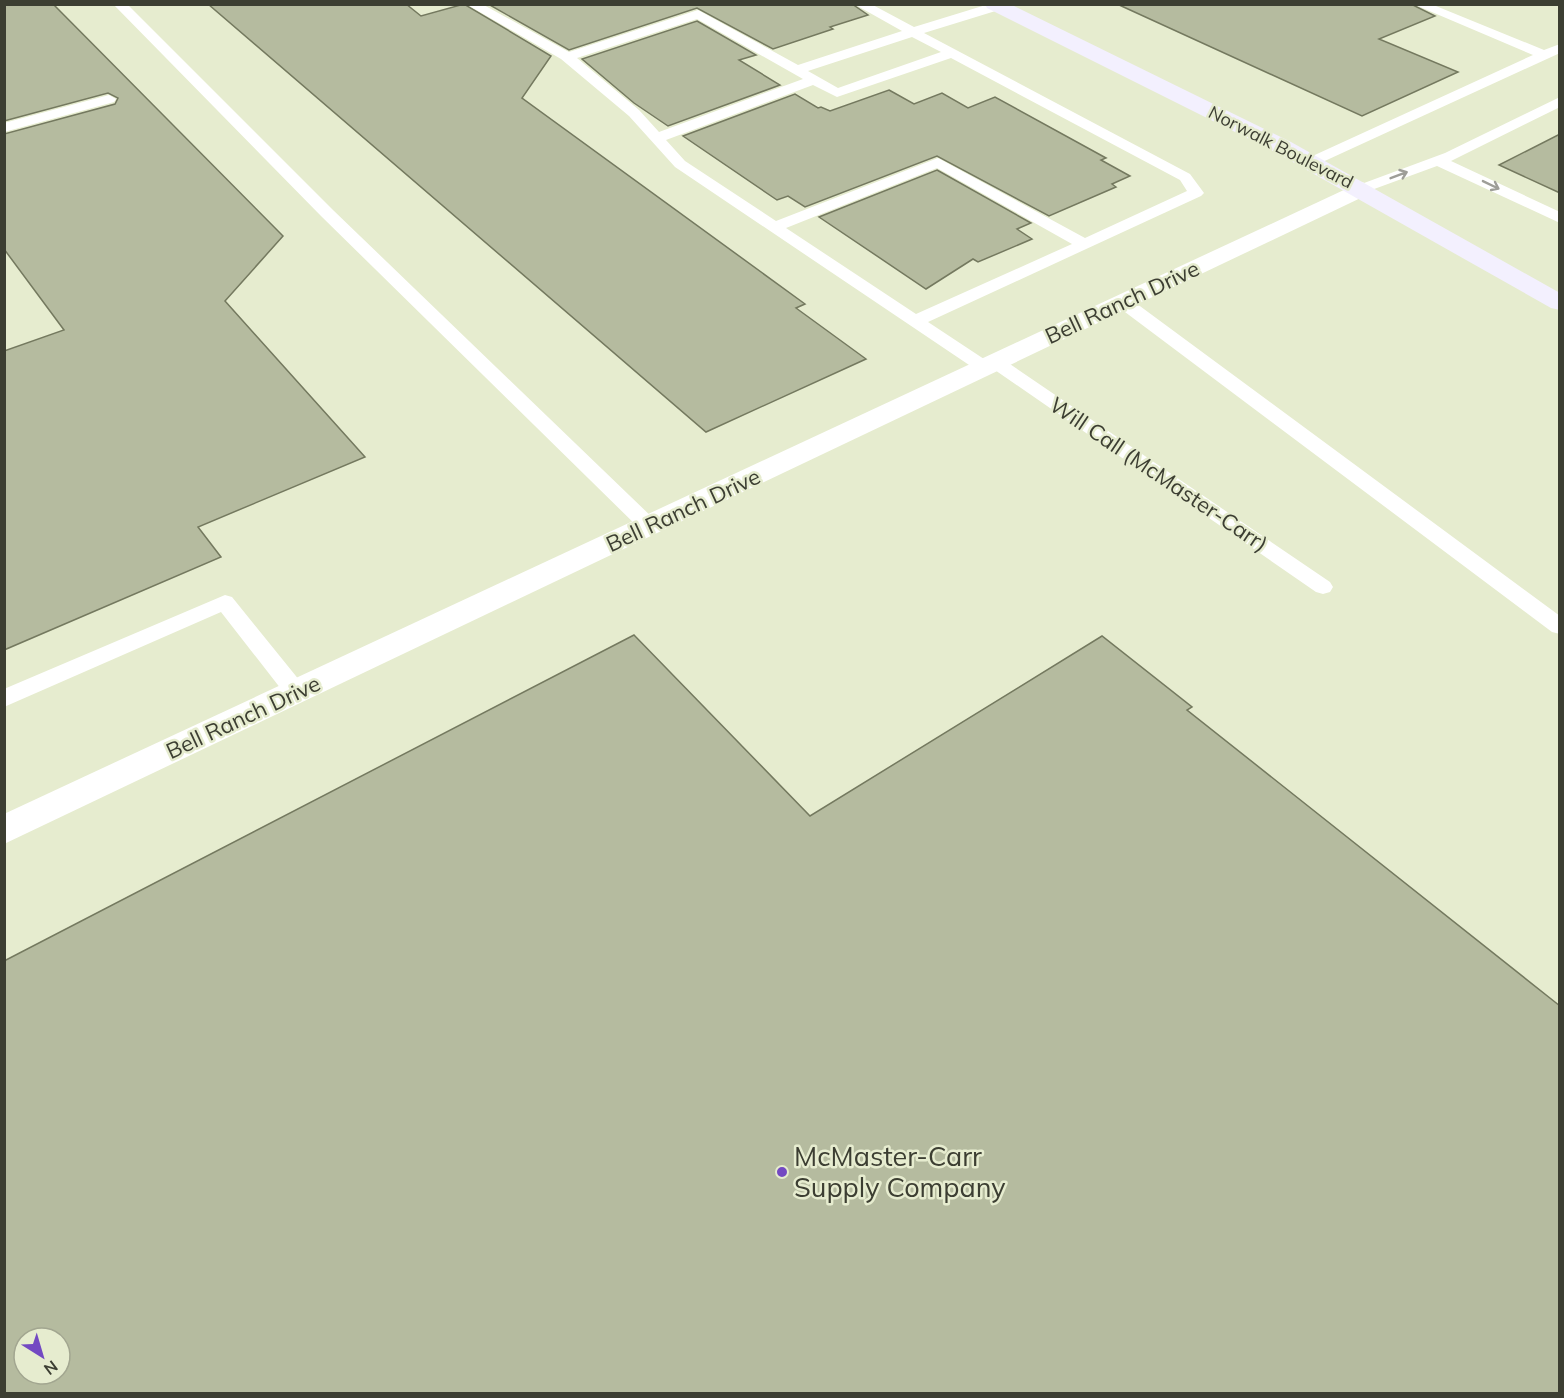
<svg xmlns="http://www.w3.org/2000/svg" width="1564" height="1398" font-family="Mulish,sans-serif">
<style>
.building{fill:#b5bb9f;stroke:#74795f;stroke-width:1.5;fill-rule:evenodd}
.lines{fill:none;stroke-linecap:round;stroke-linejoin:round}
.lane{fill:#fff;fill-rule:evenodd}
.street{fill:#fff;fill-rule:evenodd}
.secondary{fill:#f3f0fe;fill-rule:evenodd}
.oneway{stroke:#9e9e98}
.poi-dot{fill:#7349c2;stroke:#e6eccf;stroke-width:2}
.labels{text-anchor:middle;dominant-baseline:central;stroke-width:5;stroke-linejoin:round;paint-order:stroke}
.far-street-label{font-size:18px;fill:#3c3e32;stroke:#e6eccf}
.street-label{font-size:22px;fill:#3c3e32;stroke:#e6eccf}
.near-poi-label{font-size:27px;fill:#3c3e32;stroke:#e6eccf;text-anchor:start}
</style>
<rect width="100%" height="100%" fill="#e6eccf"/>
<path class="building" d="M4,4h49l230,232 -58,65 140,156 -167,70 23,30 -217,93v-299l60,-21 -60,-81v-115l111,-30 3,-6 -10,-5 -104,28z
M208,4h198l15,12 43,-12 87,52 -29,42 283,206 -9,4 70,51 -160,73z
M488,4h364l16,11 -38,12 3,2 -60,20 -76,-41 -128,42z
M1117,4h294l24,12 -56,23 79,33 -96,44z
M697,21l59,34 -17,5 41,25 -112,41 -34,-23 -52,-44z
M889,90l25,14 28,-11 26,15 27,-11 111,61 -5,2 29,16 -18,8 4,3 -67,29 -112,-60 -132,51 -17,-11 -11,4 -94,-64 112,-42 23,14 3,-1 9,4z
M1560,134v59l-61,-28z
M937,170l94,53 -14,6 15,10 -54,23 -5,-3 -47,30 -107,-72z
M634,635l176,181 292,-180 90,71 -5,3 373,296v388h-1556v-433zM24,1338h36v36h-36z"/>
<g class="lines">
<path class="lane" d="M113,4h14l206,206 323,311 3,5 -3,5 -7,2 -7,-2 -321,-315z
M466,4h16l87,48 129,-42 100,55 104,-34 -48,-27h17l43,23 75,-23h13v5l-78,24 266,141 14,19 -3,3 -273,126 59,39 8,-4 6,1 329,224 3,5 -3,5 -7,2 -7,-2 -324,-224 -8,4 -6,-1 -303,-204 -46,-51 -68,-57zM697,19l106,60 -144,53 -20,-22 -62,-52zM912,37l29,15 -103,36 -30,-17zM951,58l229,122 7,11 -102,47 -147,-80 -162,63 -91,-60 -19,-21 147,-55 24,12zM937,168l135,76 -156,70 -130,-86z
M1413,4h18l113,46 16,-6v9l-244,112h-10l-2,-3 2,-3 227,-104z
M109,95l7,4 -2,3 -110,30v-9z
M1560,97v10l-109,54 109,51v11l-123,-57 -71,26 -5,2 -8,-5 3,-3 89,-33z
M1123,297l6,1 431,318v18l-8,-2 -435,-326 -2,-4 2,-4z
M225,595l7,2 72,89 3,6 -3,6 -8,2 -8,-2 -67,-86 -217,95v-18z"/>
<path class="street" d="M1361,182l8,2 3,5 -3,5 -1365,650v-30z"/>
<path class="secondary" d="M985,4h25l281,138 269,151v17l-9,-2 -276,-156 -288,-144z"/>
</g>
<defs><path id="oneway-shaft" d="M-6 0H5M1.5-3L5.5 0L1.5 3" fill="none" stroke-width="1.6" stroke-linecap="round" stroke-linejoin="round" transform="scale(1.5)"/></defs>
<g class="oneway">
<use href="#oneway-shaft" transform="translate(1399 175) rotate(-21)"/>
<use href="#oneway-shaft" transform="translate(1491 185) rotate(26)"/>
</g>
<circle class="poi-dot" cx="782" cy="1172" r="6"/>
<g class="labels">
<g class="far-street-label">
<text transform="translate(1281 147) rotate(27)">Norwalk Boulevard</text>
</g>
<g class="street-label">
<text transform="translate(1122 302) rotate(-25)">Bell Ranch Drive</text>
<text transform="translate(1159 474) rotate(34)">Will Call (McMaster-Carr)</text>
<text transform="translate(683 510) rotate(-25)">Bell Ranch Drive</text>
<text transform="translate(243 717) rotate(-25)">Bell Ranch Drive</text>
</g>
<g class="near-poi-label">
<text x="794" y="1156">McMaster-Carr<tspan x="794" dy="31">Supply Company</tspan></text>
</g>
</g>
<rect width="1564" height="1398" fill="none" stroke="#3c3e32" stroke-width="12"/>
<g transform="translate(42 1356) rotate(143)"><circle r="28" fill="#e6eccf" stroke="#a2a690" stroke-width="1.5"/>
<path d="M0-4.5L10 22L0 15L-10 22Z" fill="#7349c2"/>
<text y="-9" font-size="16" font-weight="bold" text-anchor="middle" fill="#3c3e32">N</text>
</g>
</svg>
